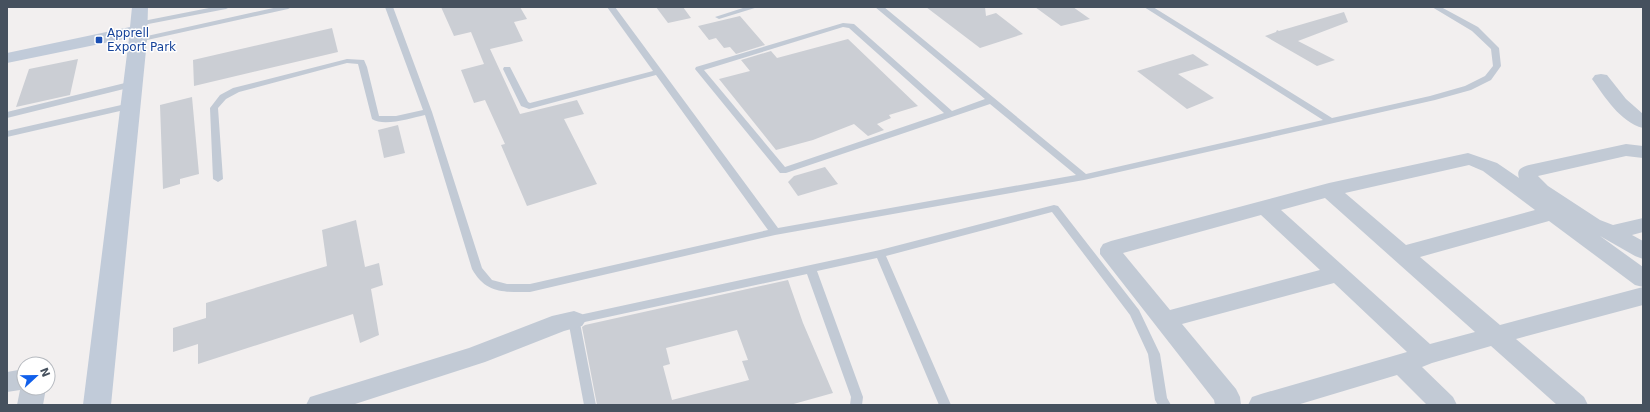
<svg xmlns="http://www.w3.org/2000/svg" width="1650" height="412" font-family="'DejaVu Sans',sans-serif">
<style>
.building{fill:#cbced4;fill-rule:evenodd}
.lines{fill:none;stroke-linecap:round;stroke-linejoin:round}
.lane{fill:#c2cad5;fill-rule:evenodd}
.street{fill:#c2cad5;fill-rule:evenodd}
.secondary{fill:#c1cbd9;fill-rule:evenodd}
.transit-dot{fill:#1a4fb4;stroke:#fff;stroke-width:1.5}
.labels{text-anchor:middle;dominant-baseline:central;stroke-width:3;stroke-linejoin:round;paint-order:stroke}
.far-transit-label{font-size:12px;fill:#164399;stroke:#fff;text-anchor:start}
</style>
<rect width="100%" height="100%" fill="#f2efef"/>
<path class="building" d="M441,7h79l7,12 -13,3 9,19 -33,8 30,65 57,-14 7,14 -20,5 33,65 -70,22 -26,-61 4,-1 -20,-44 -11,3 -13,-33 23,-6 -13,-32 -17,4z
M656,7h27l8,11 -23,5z
M926,7h59l1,9 10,-3 27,21 -43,14z
M1035,7h38l17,12 -29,7z
M1344,12l4,10 -50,19 37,19 -18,6 -52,-30 11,-4 1,-2 2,1z
M740,16l25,29 -29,9 -6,-7 -6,1 -8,-10 -7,2 -11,-14z
M332,28l6,24 -144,34 -1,-26z
M848,39l70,67 -29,9 2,3 -14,6 7,6 -16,6 -14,-12 -41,16 -37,10 -57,-71 31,-8 -9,-11 30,-9 6,7z
M1193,54l16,11 -31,9 36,24 -27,11 -50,-38z
M78,59l-8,36 -54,12 13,-38z
M192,97l7,77 -19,5v5l-17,5 -3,-84z
M398,125l7,28 -21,5 -6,-28z
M825,167l13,17 -40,12 -10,-14 6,-6z
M356,220l9,47 14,-4 4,22 -12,4 8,46 -19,8 -7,-29 -155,50v-20l-25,8v-24l33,-10v-15l121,-37 -5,-36z
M788,280l15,43 30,70 -43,12h-193l-15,-78 3,-2zM737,330l11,30 -6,1 7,19 -77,20 -9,-34 7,-2 -4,-16z"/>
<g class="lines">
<path class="lane" d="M214,7h16l-4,2 -88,17 -4,-2 4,-2z
M278,7h14l-4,2 -150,33 -4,-2 4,-2z
M385,7h8l39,105 50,156 10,12 15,4h23l238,-54 -112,-155 -127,34 -8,-3 -18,-37 1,-2h6l18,35 2,1 123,-32 -46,-64h8l163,221 298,-53 -86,-71 -204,69h-6l-85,-104 1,-2 147,-44 11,1 98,87 33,-12 -110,-92h9l202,167 237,-54 -179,-113h9l179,111 98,-22 35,-10 20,-10 8,-10 -2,-17 -19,-18 -40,-24h9l37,20 21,21 2,18 -10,14 -20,10 -36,10 -351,80 -309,55 -245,57c-26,0 -44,2 -58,-23l-47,-154c-14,3 -41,12 -53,4l-14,-55 -11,-1 -108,29 -13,7 -8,9 5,71 -5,3 -5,-3 -3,-71 10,-13 13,-7 114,-29 17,1 3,7 12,49h17l27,-6zM843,27l6,1 95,85 -159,54 -81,-97z
M746,7h12l-39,12 -4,-2z
M133,81l4,3 -1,2 -129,32v-6z
M130,103l4,3 -1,2 -126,29v-6z
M1054,205l4,1 81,104 21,44 7,44 4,7h-13l-3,-5 -7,-46 -18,-39 -78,-103 -166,44 65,149h-12l-62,-147 -60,13 46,126 -1,8h-12l1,-8 -44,-123 -227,49 16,82h-12l-16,-85 2,-3 310,-67z"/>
<path class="street" d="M1601,74l6,1 19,24 17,15v14c-23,-6 -38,-31 -51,-49l3,-4z
M1626,144l17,2v12l-17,-2 -88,20 10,10 52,34 13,5 30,-7v14l-11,3 11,6v18l-8,-3 -35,-20 43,31v20l-8,-2 -86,-64 -129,36 80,68 143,-38v18l-127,34 68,58 4,8h-31l-66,-59 -59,17 -10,4 31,30 4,8h-30l-30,-30 -100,30h-49l4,-8 9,-3 146,-42 -73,-69 -152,41 54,65 4,8 1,8h-26l-1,-5 -114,-146v-5l3,-5 8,-3 218,-58 139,-30 29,10 22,15c-3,-9 3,-11 10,-13zM1469,165l14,6 52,39 -129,35 -61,-52zM1325,198l150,134 -45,12 -149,-134zM1261,215l59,55 -150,40 -47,-57z
M574,311l8,3 4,6 -4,6 -18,5 -79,31 -133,43h-46l4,-8 159,-49 83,-32z
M24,369v19h22l-3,17h-26l3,-15 -13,2v-20z"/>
<path class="secondary" d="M132,7h16l-1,33 -36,365h-28l46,-367 -122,25v-10l123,-26z"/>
</g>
<rect class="transit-dot" x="95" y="36" width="8" height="8" rx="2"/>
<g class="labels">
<g class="far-transit-label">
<text x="107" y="33">Apprell<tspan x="107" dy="14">Export Park</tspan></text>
</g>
</g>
<rect width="1650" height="412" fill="none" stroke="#46515e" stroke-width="16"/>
<g transform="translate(36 376) rotate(68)"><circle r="19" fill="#ffffff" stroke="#b5b9bf"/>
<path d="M0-3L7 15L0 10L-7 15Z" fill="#105feb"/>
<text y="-6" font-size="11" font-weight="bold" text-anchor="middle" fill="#46515e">N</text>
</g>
</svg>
